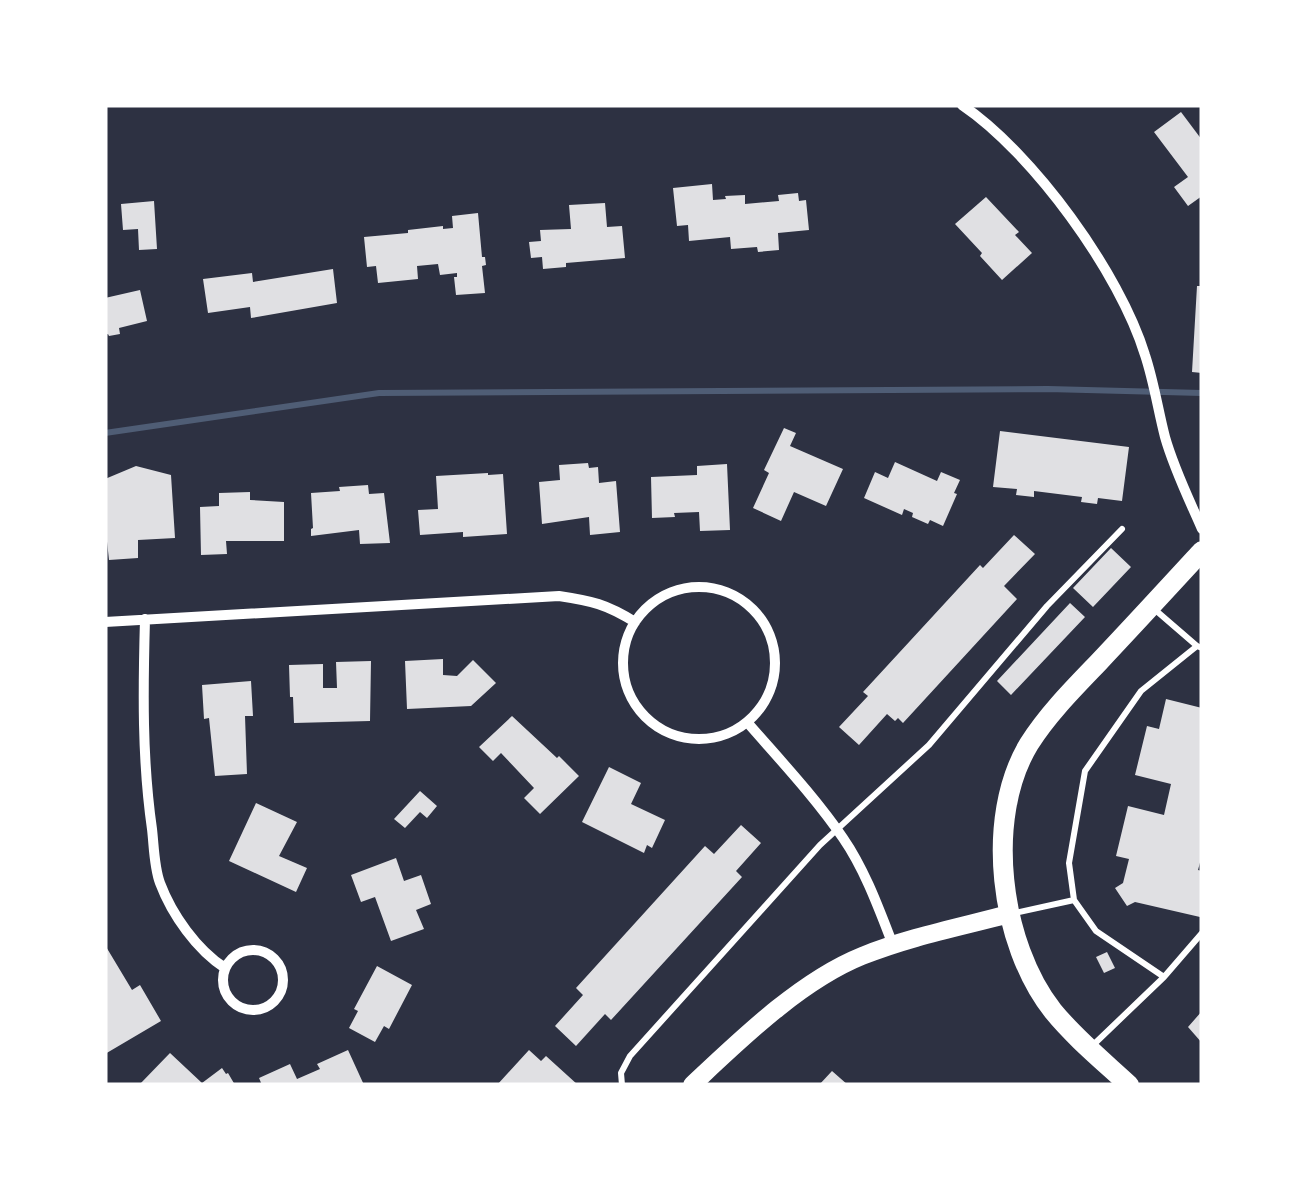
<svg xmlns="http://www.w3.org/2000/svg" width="1307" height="1190" font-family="Arial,sans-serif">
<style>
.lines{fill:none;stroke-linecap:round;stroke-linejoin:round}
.stream{stroke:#4f5d75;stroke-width:6}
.building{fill:#e0e0e3}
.service{stroke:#fff;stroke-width:6}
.minor{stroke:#fff;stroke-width:10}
.tertiary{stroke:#fff;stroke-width:18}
.secondary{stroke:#fff;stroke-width:20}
</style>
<rect width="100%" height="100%" fill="#2d3142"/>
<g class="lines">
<path class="stream" d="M105,433l274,-40 669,-4 154,4"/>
</g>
<path class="building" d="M1181,112l21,28v56l-14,10 -14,-19 14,-10 -34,-45z
M712,184l1,16 13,-1 -1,-3 20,-1v9l34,-3 -1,-6 20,-2 1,8 7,-1 3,30 -31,3 1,17 -21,2 -1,-5 -26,2 -1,-12 -41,4 -1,-16 -11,1 -4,-38z
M986,197l33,35 -4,3 17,18 -30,27 -22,-24 2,-3 -27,-29z
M154,201l3,48 -18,1 -1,-21 -15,1 -2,-26z
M605,203l2,24 15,-1 3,32 -59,5v4l-23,2 -1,-12 -11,1 -2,-16 12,-1 -1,-11 31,-1 -2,-24z
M478,213l4,44h3l1,8 -4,1 3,27 -29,2 -2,-18h3v-4l-17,2 -2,-11 -21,2 1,13 -40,4 -2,-17 -9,1 -3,-30 44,-4v-3l35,-4v3l10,-1 -1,-12z
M333,269l4,34 -86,15 -1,-11 -42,6 -5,-34 49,-6 1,9z
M1197,286h5v87l-10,-1z
M140,290l7,31 -28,7 1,6 -11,2 -1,-2 -3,1v-37z
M784,428l12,5 -6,13 53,23 -17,37 -32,-14 -13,29 -28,-13 16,-35 -5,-3z
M1000,431l129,16 -7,54 -24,-3 -1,6 -16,-2 1,-5 -48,-6v6l-18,-2 1,-6 -24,-2z
M895,462l42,19 4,-9 19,8 -6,13 3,1 -14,32 -13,-6 -2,4 -16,-7 1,-4 -9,-4 -2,6 -38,-17 11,-26 13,6z
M588,463l1,5 9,-1 1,16 17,-2 4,51 -30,3 -1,-18 -47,7 -3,-42 21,-2 -1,-15z
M727,464l3,66 -30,1 -1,-19 -25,1 1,4 -23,1 -1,-41 46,-2v-9z
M136,466l35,9 4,63 -37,2v18l-29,2 -4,-37v-44z
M488,473v2l15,-1 4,60 -44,3v-5l-43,3 -2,-25 20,-1 -2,-33z
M368,485l1,9 15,-1 6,50 -30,1 -1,-14 -48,6v-7l2,-1 -2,-35 29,-2 -1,-4z
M250,492v8l34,2v39h-58l1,13 -26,1 -1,-48 19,-1v-13z
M1014,535l21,19 -31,32 13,13 -114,124 -5,-5 -3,3 -8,-7 -28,31 -20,-18 29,-31 -5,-4 117,-127 3,3z
M1111,548l20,19 -38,40 -20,-19z
M1070,603l15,14 -74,78 -14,-14z
M443,659v16l14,1 16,-16 23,23 -25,23 -64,3 -2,-48z
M371,661l-1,60 -76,2 -1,-26h-3l-1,-32 34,-1v24h14l-1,-26z
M251,681l2,35h-8l2,58 -32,2 -6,-58 -5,1 -2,-34z
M1166,699l36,9v147l-4,15 4,1 -2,46 -65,-15 -8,4 -12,-18 8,-5 6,-24 -13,-3 12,-50 36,9 7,-31 -36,-9 12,-49 12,3z
M512,716l45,42 2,-2 20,20 -39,38 -16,-16 10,-10 -33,-35 -8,8 -14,-14z
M609,767l32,16 -10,21 34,16 -13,28 -5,-3 -3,8 -62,-31z
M420,791l17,15 -10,12 -7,-6 -15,16 -11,-9z
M256,803l41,19 -18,34 28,12 -11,24 -67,-31z
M741,825l20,18 -25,28 6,6 -131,143 -6,-6 -29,32 -21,-20 28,-31 -7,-7 129,-142 9,8z
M396,858l8,23 17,-6 10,29 -15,6 8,19 -33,12 -16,-44 -14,5 -10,-27z
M105,945l27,45 8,-5 21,36 -56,33z
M1107,952l8,16 -11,5 -8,-16z
M377,966l35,19 -23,44 -5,-3 -9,16 -26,-14 9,-17 -4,-2z
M1202,1011v32l-14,-16z
M348,1050l16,35h-102l-3,-7 31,-14 7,15 23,-10 -3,-5z
M529,1050l12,11 5,-5 32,29h-81z
M170,1053l32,30 20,-15 4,6 2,-1 7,12h-96z
M832,1071l16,14h-29z"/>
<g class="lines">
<path class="service" d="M1153,608l44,38 5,2
M1015,913l59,-13
M1164,977l-68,-46 -22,-31 -5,-37 16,-92 56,-80 56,-45
M1090,1048l74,-71 38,-44
M622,1085l-1,-12 9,-17 190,-211 109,-100 118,-139 75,-77"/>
<path class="minor" d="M962,105c71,48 158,168 183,250 9,27 13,55 20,82 9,32 24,62 37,92
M623 663a76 76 0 1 1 152 0a76 76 0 1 1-152 0Z
M145,619c-2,71 -3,140 7,210 2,17 2,38 8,54 12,32 37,67 65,85
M105,622l454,-26c33,5 47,8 76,26
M747,722c33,38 68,75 96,116 22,32 36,71 50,107
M223 980a30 30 0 1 1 60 0a30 30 0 1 1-60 0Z"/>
<path class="tertiary" d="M692,1085c48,-45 108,-104 170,-129 47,-19 98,-29 147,-42"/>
<path class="secondary" d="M1129,1085c-26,-24 -54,-47 -76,-74 -53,-67 -69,-193 -24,-267 19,-30 45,-56 69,-81 35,-37 69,-74 104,-112"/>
</g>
<rect width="1307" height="1190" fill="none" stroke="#ffffff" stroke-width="215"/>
</svg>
